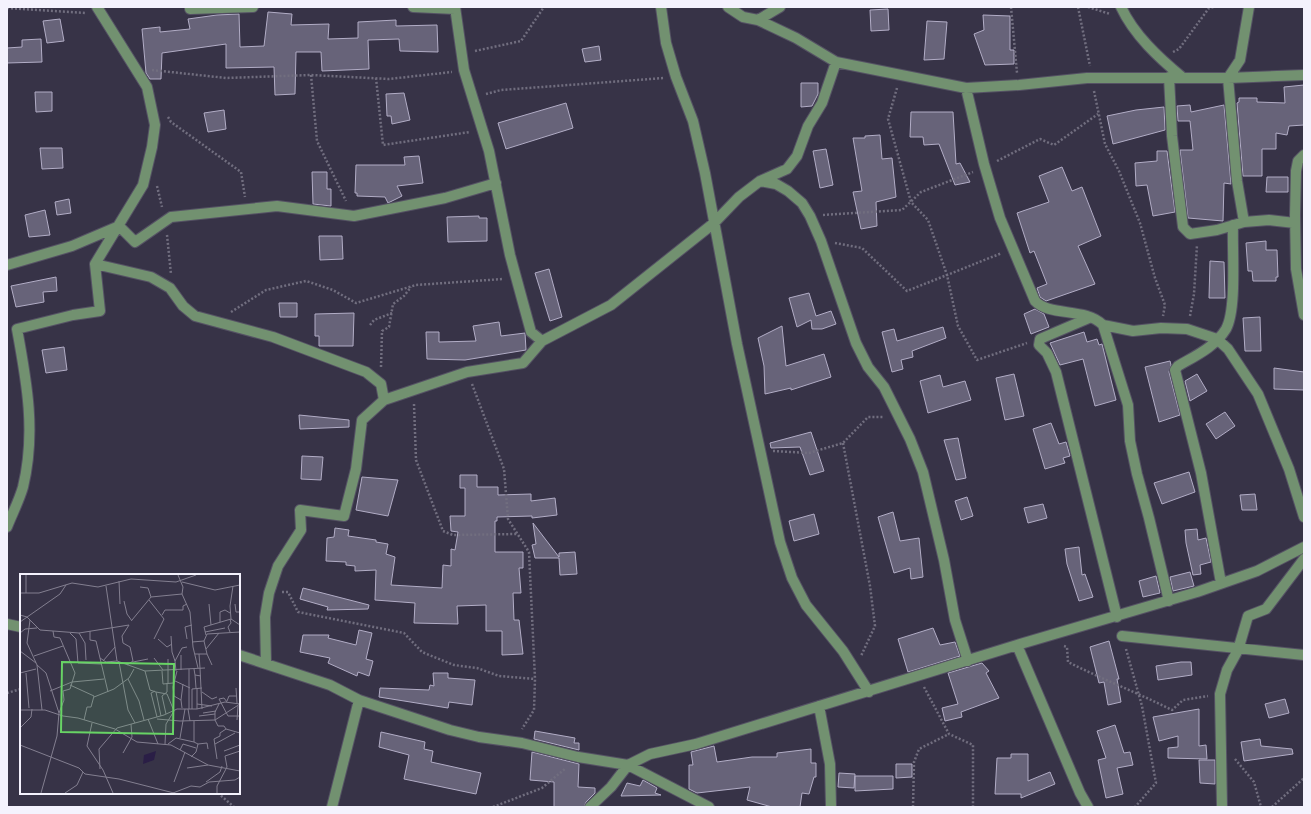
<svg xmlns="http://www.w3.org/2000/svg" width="1311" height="814" font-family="Signika,sans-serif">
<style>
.building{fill:#676379;stroke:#b2adc6}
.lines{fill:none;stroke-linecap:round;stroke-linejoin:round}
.minor-casing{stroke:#555264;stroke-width:12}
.path{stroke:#716e7f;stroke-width:2.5;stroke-dasharray:2 2;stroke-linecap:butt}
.minor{stroke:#729170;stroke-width:10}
.inset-road{fill:none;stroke:#837f90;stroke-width:1}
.view{fill:#68d465;fill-opacity:0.15;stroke:#68d465;stroke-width:2}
.inset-edge{fill:none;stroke:#f4f2fd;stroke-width:2}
</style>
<rect width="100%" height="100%" fill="#373347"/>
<path class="building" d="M888,9l1,21 -18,1 -1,-21z
M268,12l24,2 -1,11 38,-1 -1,15 30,-1v-16l38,-2v6l41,-1 1,27 -38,-1 -1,-12 -31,1 1,29 -47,2 -1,-19h-25l-1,42 -20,1 -1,-28 -48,1v-24l-64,9 -1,26h-11l-4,-6 -4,-44 18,-2v5l30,-3 -2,-10 29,-4 22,-1 1,33 24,-1z
M983,15l27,1v34h4v14l-29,1 -11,-31 10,-4z
M60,19l4,22 -17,2 -4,-22z
M927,21l20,1 -3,37 -20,1z
M41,39l1,23 -35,1v-15l15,-1v-7z
M599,46l2,14 -16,2 -3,-13z
M801,83h17v11l-6,12 -11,1z
M1304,85v40l-15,1 -2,9 -11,-2v16h-14v27h-19l-6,-73 2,-1v-4h18v4l28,1 -1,-16z
M35,92h17v19l-16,1z
M404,93l6,27 -18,4 -1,-8h-4l-1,-22z
M566,103l7,25 -67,21 -8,-26z
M1190,105l1,7 33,-7 7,79 -7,-1 -1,38 -35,-3 -8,-68h13l-3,-29h-12l-1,-15z
M1164,107l1,23 -52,14 -6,-28 29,-6z
M224,110l2,19 -18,3 -4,-19z
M911,112h42l3,52 4,-1 10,19 -15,3 -16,-41 -15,1 -1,-8h-13z
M880,135l2,24 10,-1 4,39 -20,5 1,24 -16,3 -8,-37 9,-1 -9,-53h12v-2z
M40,148h22l1,20 -21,1z
M826,149l7,36 -13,3 -7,-37z
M1157,151h10l8,61 -22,4 -6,-31 -11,1 -1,-23 22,-2z
M419,156l4,27 -26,3 5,10 -14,7 -3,-6 -28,-1v-3h-2l1,-28h49l-1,-8z
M1062,167l10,24 10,-4 19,49 -23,10 17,38 -49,17 -6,-4 -3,-9 10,-4 -13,-33 -4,2 -13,-40 32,-11 -10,-26z
M312,172h15v17h4v17l-18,-2z
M1267,177h21v15h-22z
M69,199l2,14 -14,2 -2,-13z
M45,210l5,25 -21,2 -4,-22z
M479,216v2h8v23l-39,1 -1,-25z
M319,236h23l1,23 -23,1z
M1266,241v9h11l1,27h-2v4h-23l-1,-10h-4l-2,-28z
M1210,261l14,1 1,36h-16z
M549,269l13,48 -12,4 -15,-48z
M56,277l1,14 -14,1 1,10 -28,5 -5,-21z
M809,293l7,23 15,-5 5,13 -14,5h-10l-1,-9 -14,7 -8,-29z
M279,303h18v14h-17z
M1035,309l9,5 5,13 -18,7 -7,-20z
M354,313l-1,33h-34v-10h-4v-22z
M1260,317l1,34h-16l-2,-33z
M499,322l2,14 24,-3 1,17 -61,10 -38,-1 -1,-27h13v10l37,-1 -3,-15z
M782,326l4,40 38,-12 7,23 -40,13v-2l-26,6 -1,-28 -6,-28z
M943,327l3,11 -34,13 1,6 -12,3 2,9 -11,3 -10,-40 12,-3 3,12z
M1084,332l3,10 10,-3 2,6 3,-1 14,56 -21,6 -12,-47 -23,6 -10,-22z
M64,347l3,23 -21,3 -4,-23z
M1170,361l1,4 -2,7 11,43 -21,7 -14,-55z
M1274,368l30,4v18l-30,-1z
M1014,374l10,42 -19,4 -9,-42z
M1197,374l10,17 -17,10 -5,-20z
M940,375l3,12 22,-6 6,19 -43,13 -8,-32z
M1225,412l10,14 -19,13 -10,-15z
M299,415l50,5v7l-49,2z
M1051,423l8,21 7,-2 4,14 -7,2 2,5 -20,6 -12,-40z
M811,432l13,39 -14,4 -10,-28 -29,1 -1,-5z
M958,438l8,40 -10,2 -12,-40z
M302,456l21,1 -2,23 -20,-1z
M1189,472l6,20 -33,12 -8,-21z
M460,475h17v12h21v8l33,-1v7l24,-3 2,17 -25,3v-2l-35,1v4h-2v31h28v16h-4l2,25h-8l1,27h5l4,34 -21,1v-24h-16v-26l-29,1 1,18 -44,-1 1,-20 -40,-3 1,-30 -21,1v-5l-9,-1v-3l-20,-1 1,-23 7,-1 1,-9 14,2 -1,6 28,4v2l12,2 -2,10 9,3 -4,28 51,3 1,-23 8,1v-17l4,1 3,-18 -7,-1 -1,-15h15v-28h-5z
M362,477l36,3 -10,36 -32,-6z
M1255,494l2,16h-15l-2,-15z
M967,497l6,19 -12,4 -6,-19z
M1043,504l4,14 -19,5 -4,-15z
M893,512l7,29 19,-3 4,39 -12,2 -1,-11 -16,5 -16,-56z
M814,514l5,20 -25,7 -5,-20z
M533,523l26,34v-4l16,-1 2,22 -17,1 -1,-17h-24l-3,-13 4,-1z
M1197,529l1,11 8,-2 5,24 -11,3 1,9 -8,1 -7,-32 -1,-13z
M1079,547l3,28 3,-1 8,23 -14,4 -12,-37 -2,-15z
M1190,572l4,14 -21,5 -3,-14z
M1156,576l4,17 -17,4 -4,-16z
M303,588l66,17 -1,4 -41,1 1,-3 -28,-8z
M933,628l7,17 15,-3 5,14 -52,16 -10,-33z
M359,630l13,3 -6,26 7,2 -4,15 -11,-4 -1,4 -29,-13 2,-5 -30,-6 3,-17h26l-1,3 28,7z
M1109,641l10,38h-2l4,23 -13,3 -4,-23 -5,1 -9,-36z
M1181,662h10l1,13 -34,5 -2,-14z
M982,663l7,8 -3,2 13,25 -38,14 1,5 -17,4 -3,-13 16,-4 -10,-31z
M433,673h15v5l27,2 -3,25 -23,-3 -1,6 -69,-11 1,-9 49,2 1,-5 4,1z
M1285,699l4,14 -20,5 -4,-14z
M1199,709v37l7,-1 1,14 -39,-1v-10l10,-1v-11l-19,5 -6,-24z
M1115,725l9,28 6,-1 3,13 -16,3 6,26 -17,4 -8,-38 8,-2 -9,-27z
M535,731l40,7 -1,5h5v7l-45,-11z
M381,732l44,10 -1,7 9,2 -2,11 50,11 -5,21 -72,-15 5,-24 -30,-8z
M1260,739l1,7 31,3 1,5 -49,7 -3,-19z
M714,746l3,16 35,-5h25v-4l34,-4v14h5v14h-2l-5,17 -7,-1 -2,14h-28l-25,-7 3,-13 -53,6 -8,-4v-24h4l-2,-13z
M532,752l47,12 -1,23 17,1v5l-9,9 -2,5h-30v-25l-24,-2z
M1011,754h17v27l22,-9 5,12 -34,14v-4h-26l2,-36h14z
M1199,760h16v24l-15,-1z
M896,764h16v13l-16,1z
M839,773l16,1 -1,14 -16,-1z
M855,776h38v13l-38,2z
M643,780l14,8 -2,5 6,2 -40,1 6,-13 13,3z"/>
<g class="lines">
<defs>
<path id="minor" d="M190,7v2l63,-2
M413,7l42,2
M455,7l9,63 25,81 21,104 21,77 11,9
M661,7l5,36 10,34 17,44 12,52 32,171 43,198 12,36 14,27 37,46 26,41
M728,7l15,10 15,3 38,18 40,24 130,26 53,-3 68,-7h141l76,-3
M1121,7c13,28 38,51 61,70
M758,20l22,-13
M1169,77l3,59 11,91 7,7 27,-4 27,-8 25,-2 26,3
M966,88l18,76 16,54 35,83c15,16 50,6 68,24l25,80 2,36 7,33 12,44 20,83
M1304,155l-6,6 -2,10 -1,44 1,54 8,46
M760,181l16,3 12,7 14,12 8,13 11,25 35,102 12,24 16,20 26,52 13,33 21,88 11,60 13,41
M1244,222l-7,-41 -9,-103 12,-18 9,-53
M95,264l56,13 19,11 13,18 12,10 78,21 93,35 15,12 3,16 -22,20 -6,49 -12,47 -44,-6 1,20 -23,36 -9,27 -4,24 1,46
M7,265l65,-19 47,-20 16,16 36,-25 106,-11 77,10 91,-18 51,-15
M1089,318l-49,21 -1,6 8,8 9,19 61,245
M1103,325l30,6 28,-3 26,1 30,10 11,10 30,45 31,75 15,48
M384,400l83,-28 56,-9 19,-22 69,-36 103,-82 25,-26 21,-16 27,-12 10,-13 11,-30 14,-23 14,-41
M7,527c5,-13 12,-26 16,-40 13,-54 4,-104 -6,-158l56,-14 27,-4 -5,-47 48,-79 9,-38 3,-22 -8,-38 -50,-80
M1221,583l-20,-110 -26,-103 3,-4c17,-10 37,-19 48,-37 11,-20 6,-79 7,-104
M7,624l14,3
M1122,636l182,19
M1017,645l63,148 8,14
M239,655l91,30 29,15 91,30 29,7 43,6 56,14 50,8 81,42
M819,706l11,58 1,43
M332,807l27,-107
M590,807l21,-20 17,-22 22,-11 46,-10 321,-99 180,-53 60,-21 47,-24
M1222,807l-2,-113 7,-24 11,-20 10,-34 18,-7 38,-50"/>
</defs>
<use href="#minor" class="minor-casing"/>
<path class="path" d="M1011,7l6,66
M1078,7l12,59
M1088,7l22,7
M7,8l79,5
M475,51l46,-10 23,-34
M1173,52l6,-3 30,-41 5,-1
M152,70l74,8 85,-3 78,4 63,-7
M311,75l6,66 29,60
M376,78l7,67 87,-13
M897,88l-9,31 23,83 17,18 19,55 11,51 19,34 50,-17
M1094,91l11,53 14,27 21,52 15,55 10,27 -2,11
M486,94l15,-4 163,-12
M168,117l3,5 70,50 4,25
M997,161l43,-22 14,6 44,-31
M157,186l5,21
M823,215l79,-5 19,-18 52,-20
M167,235l4,39
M835,243l27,5 45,43 95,-38
M231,312l35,-22 40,-9 27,9 23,13 60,-18 87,-6
M1190,316l4,-22 3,-49
M370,325l4,-5 18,-7
M381,367l1,-36 7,-4 4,-23 11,-8 7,-9
M472,384l32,85 4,50 21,33 6,127 -1,31 -12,19
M414,404l2,56 27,71 10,4 65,-1
M843,443l27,143 5,40 -14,30
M773,451l36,2 34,-10 25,-26h16
M282,592h6l10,20 106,21 18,19 32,13 23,3 22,8 36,3
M1064,646l3,1 1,15c34,17 70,31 104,48l11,-10 25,-4
M1126,649l16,57 14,77 -21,24
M924,687l25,47 24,11v62
M7,693l14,-4
M1235,759l19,23 7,25
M218,793l16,14
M493,807l49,-19 24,-20
M913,807l1,-45 5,-13 30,-15
M1272,807l32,-29"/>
<use href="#minor" class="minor"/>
</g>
<g transform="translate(20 574)">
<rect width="220" height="220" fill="#373347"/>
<path d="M136,177l-2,9 -11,4 1,-9z" fill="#2a1e46"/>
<path class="inset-road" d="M158,1l5,12 -1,7 8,18 3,35 5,21M99,7l1,23M162,8l33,8 25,-5M86,12l11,75M213,12l-3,20 1,13 9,6M0,19h19l33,-10 26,4 33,-8 45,3 20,-7M6,19v-18M131,23l31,-3M129,26l15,19 -10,20M104,27l3,13 5,7M189,30l2,21M215,30l1,8h4M0,41l7,2 13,13 13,1 1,6 6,1 15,35 -5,16 -7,2 1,9 -5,13 -2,23 -16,57M142,41l3,-5h18v-4l4,-2M10,46l-3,23 10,22 9,8 13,40M112,46l19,-23 -3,-9 -8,-1M0,48l40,-28 6,-9M200,48v-10l5,-2 5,3M33,57l26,2 50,-8M70,57v9l6,1 4,17 6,4 11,-1 28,10 60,-3M185,58l20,-4M210,58l-2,-5 3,-4 -1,-4M0,59l5,-4 12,-1M50,59l6,6 2,24 23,1M59,59l6,10 1,17M186,61l-2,-8 27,-8M151,62l1,16 3,9M138,65l9,8 5,-3M167,65l-2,-12 7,-2M184,67l3,-7 33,-2M172,68l12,-1 3,13M186,75l13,-16M0,77l16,12M175,80h12l5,11M179,80l1,14M161,81v15M14,82l29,-10M80,84l8,34M134,84l9,12M148,85v24M83,87l12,-14M99,88l9,48 7,13M113,88l15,-3M17,91l5,45M107,91l6,-4 -3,-14 -7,-4 -1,-7 7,-11M180,94l2,41M174,95l1,6 6,1M125,97l5,19 6,2 5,24M142,97l1,13 10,-1M156,97l-1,-10 7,-13 5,-1M157,97l-4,16 1,9 7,4 1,8M0,99l16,-4M6,99l3,35M175,101l1,13M108,105l11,22 5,19M153,106l17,8M50,111l24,11 -3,11h-4l-3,13M177,114v21M216,114l1,15M30,117l22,-9 32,-3M135,117l-4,2 6,24M136,118l11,2 7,17 -8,13 -1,20M182,118l10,7 5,-2M74,123l20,-8 15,-11 5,-9M161,126l2,-16M207,127l2,-5h8M207,128l-3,-4 -5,1 9,17h12M177,130l15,2M168,135l2,12M169,135v-40M172,135v-20l10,-1M0,136h25l18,6 15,2 37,11 22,13 34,3 37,20 32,6M183,139l13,-2M146,140l-4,-18 5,-4v-9M179,142l16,-2M128,145l10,25M137,145l23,2 35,-1 25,-16M195,146v-8l4,-8M195,146l3,6h6l2,3M217,146l1,-14M72,149l-5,23 16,24 10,23M0,154l11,-11 1,-8M160,164l5,-29M148,170l8,-6 18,4M178,170l9,-1 1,6M195,170l20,-11M0,171l59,23 6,6 34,5 55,14M220,172v16M160,176l3,-6 13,4M204,177l16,-6M103,179l9,-16 -1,-13M171,183l5,-5 2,-8 -4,-2v-21M197,185l-3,-20 6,-3v-3l6,-4 14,4M167,194l21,-3M80,195l-1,-20 18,-21 47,-13 13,-6h20l28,-7 15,2M154,208l11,-30M186,208l14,-10 2,-6M45,219l12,-8 6,-13M153,219l18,-7 9,1 9,-5 26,-2 5,-3M197,219v-7l10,-19 -2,-11 15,-5"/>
<path class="view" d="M42,88l112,2 -1,70 -112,-2z"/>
<rect width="220" height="220" class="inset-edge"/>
</g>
<rect width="1311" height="814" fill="none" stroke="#f4f2fd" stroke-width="16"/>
</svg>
